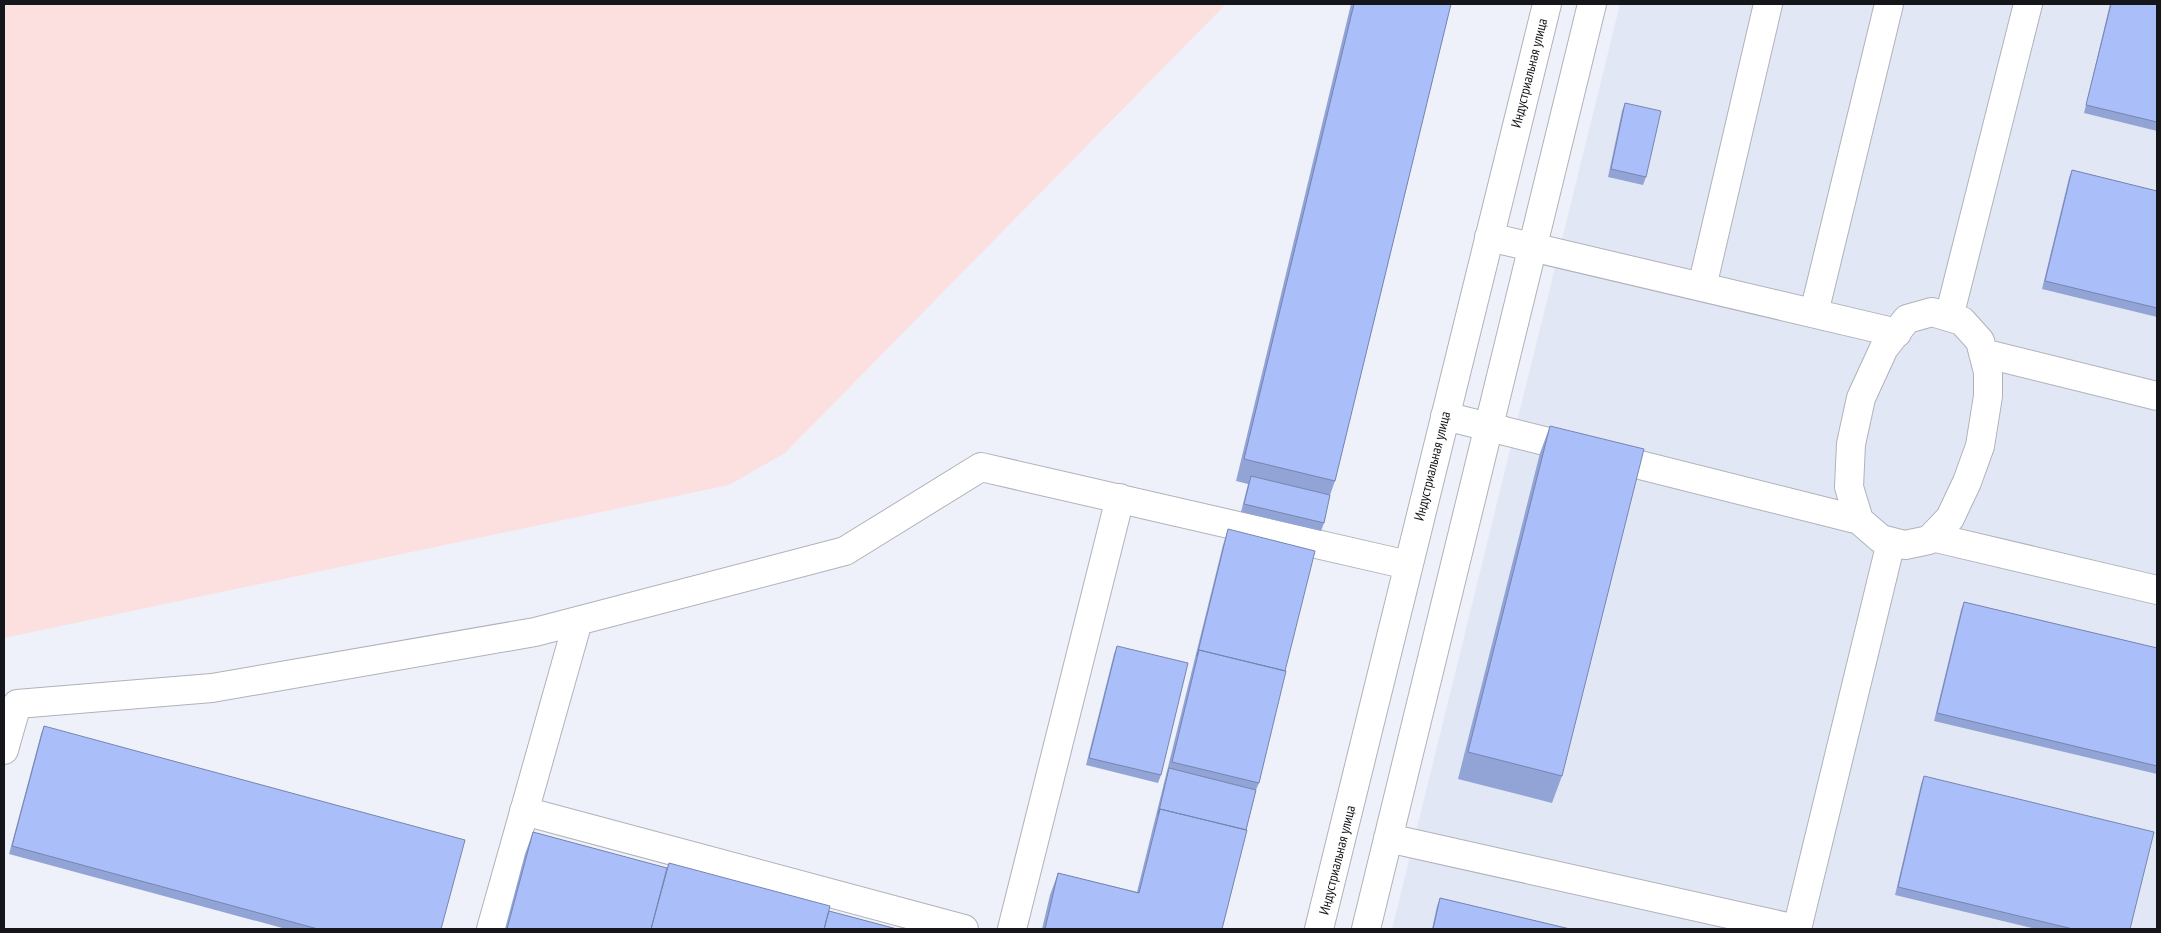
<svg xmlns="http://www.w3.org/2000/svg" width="2161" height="933" font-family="'PT Sans Narrow',sans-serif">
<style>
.built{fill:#e2e7f6}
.industrial{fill:#fbe0df}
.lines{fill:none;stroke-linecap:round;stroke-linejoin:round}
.minor-casing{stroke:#b0b2ba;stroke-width:30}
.minor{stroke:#fff;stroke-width:28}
.wall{fill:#92a3d6}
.building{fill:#aabef9;stroke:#7785ae}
.labels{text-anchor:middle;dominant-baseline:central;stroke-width:5;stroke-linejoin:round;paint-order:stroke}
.street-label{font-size:14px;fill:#151619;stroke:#fff}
</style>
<rect width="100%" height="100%" fill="#eef1f9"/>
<path class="built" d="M1620,4h537v925h-765z"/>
<path class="industrial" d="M4,4h1222l-441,449 -56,32 -725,153z"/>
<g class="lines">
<defs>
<path id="minor" d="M1489,237l408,96
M1702,287l66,-283
M1932,312l30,9 18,20 8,31v24l-8,50 -13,36 -17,36 -21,22 -24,5 -24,-6 -22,-19 -10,-33 2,-43 10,-46 23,-50 23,-29z
M1814,313l75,-309
M1949,317l79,-313
M1983,353l174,43
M1445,416l414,104
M1932,537l225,53
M4,750l13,-46 195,-16 323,-56 310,-81 136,-84 427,98
M524,811l440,118
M1388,838l408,91
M491,929l87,-308
M1012,929l108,-431
M1319,929l228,-925
M1366,929l226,-925
M1797,929l94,-387"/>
</defs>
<use href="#minor" class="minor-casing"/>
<use href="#minor" class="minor"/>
</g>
<path class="wall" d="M1351,4h100l-116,477 -5,14 -6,28 -3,8 -80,-19 7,-28 -12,-3z
M2110,4h44l3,1v126l-73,-18z
M1625,103l21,74 -3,8 -35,-8 14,-66z
M2072,170l85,21v126l-115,-28 27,-111z
M1550,426l12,350 -10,27 -94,-24 82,-326z
M1228,529l57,142 -26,112 -3,7 -34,139h-180l8,-34 8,-22 79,19 86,-347z
M1964,602l193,46v126l-223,-53 27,-111z
M1117,646l44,129 -3,8 -72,-18 28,-111z
M44,726l397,203h-155l-277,-75 32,-120z
M1924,776l206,153h-94l-141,-34 26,-111z
M533,832l134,36 2,-5 160,48 68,18h-392l20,-75z
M1440,898l130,31h-138l5,-23z"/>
<path class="building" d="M1354,4h97l-116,477 -91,-22z
M2111,4h43l3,1v117l-71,-17z
M1625,103l36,8 -15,66 -35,-8z
M2072,170l85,21v117l-112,-27z
M1550,426l94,23 -82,327 -94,-24z
M1251,476l79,19 -6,28 -80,-19z
M1228,529l87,22 -30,120 -86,-21 -2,6z
M1964,602l193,46v118l-220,-53z
M1117,646l71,17 -27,112 -72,-17z
M1199,650l87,21 -27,112 -87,-21z
M44,726l421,114 -24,89h-123l-306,-83z
M1169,768l87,22 -10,40 -86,-21 -2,6z
M1924,776l230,56 -24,97h-57l-175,-42z
M1160,809l87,21 -25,99h-177l13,-56 81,20z
M533,832l134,36 -16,61h-144z
M669,863l161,43 -6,23h-173z
M1440,898l130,31h-137z
M829,911l68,18h-73z"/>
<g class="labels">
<g class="street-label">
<text transform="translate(1529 73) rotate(-76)">Индустриальная улица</text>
<text transform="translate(1432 466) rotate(-76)">Индустриальная улица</text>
<text transform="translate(1337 860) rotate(-76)">Индустриальная улица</text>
</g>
</g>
<rect width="2161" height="933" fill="none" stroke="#151619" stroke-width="10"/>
</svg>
